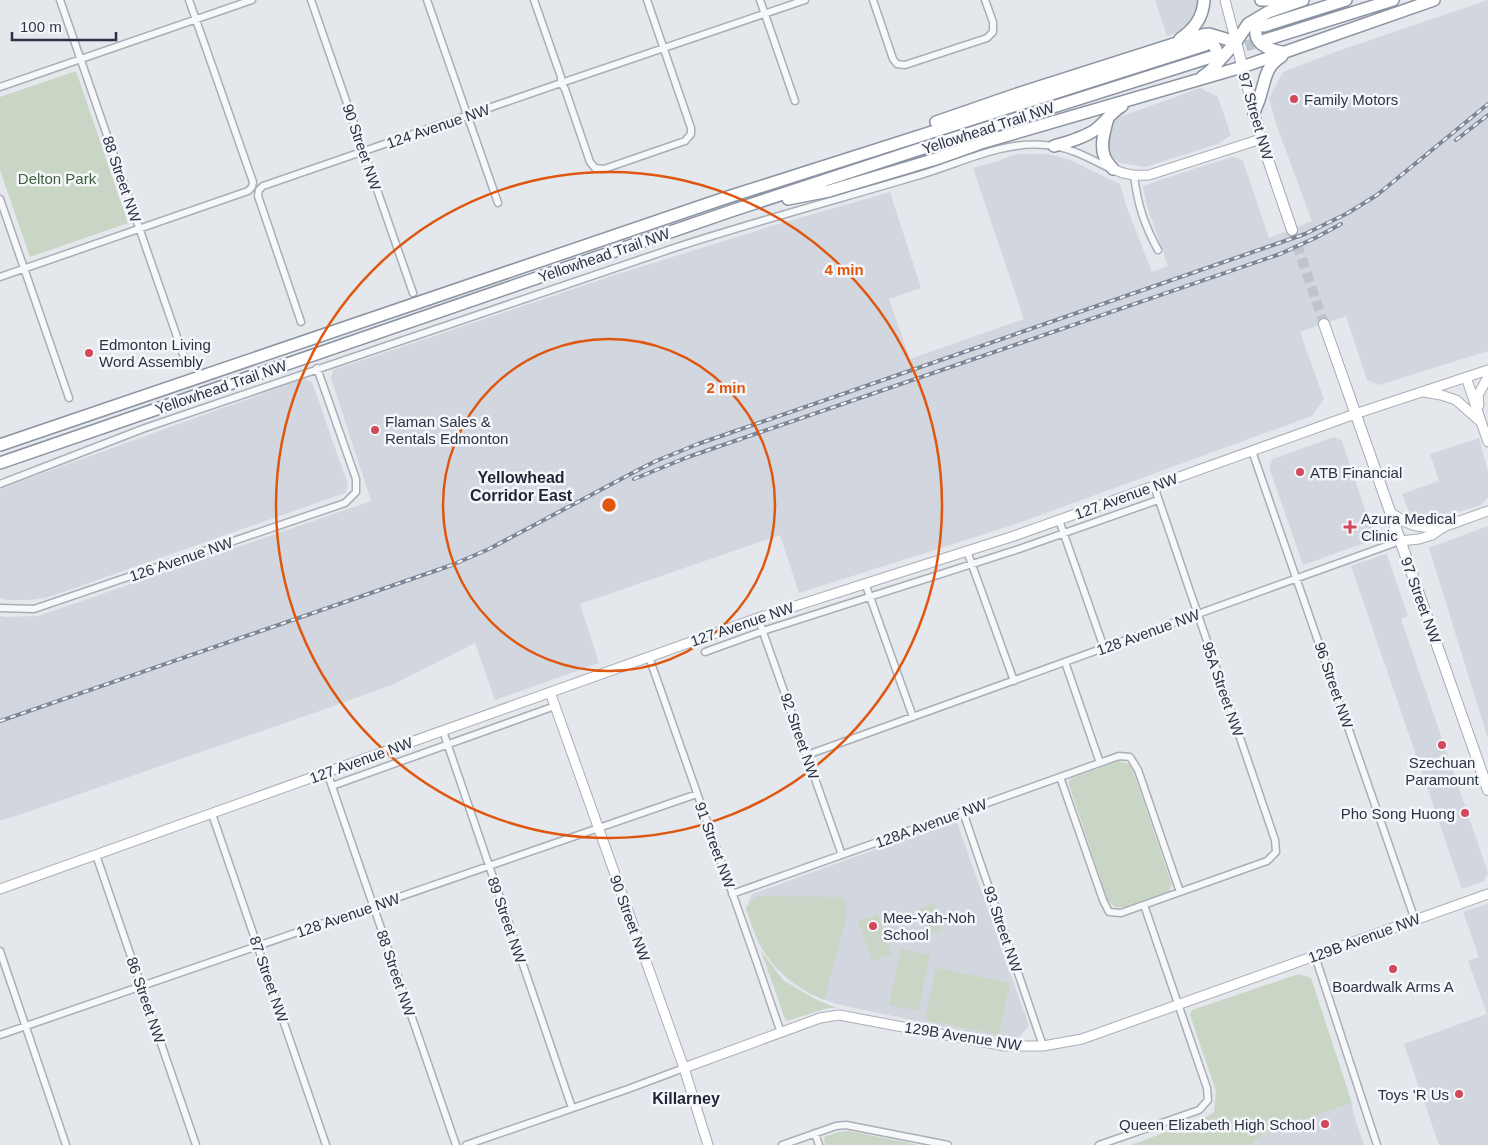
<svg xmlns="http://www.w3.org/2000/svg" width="1488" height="1145" font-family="Helvetica,sans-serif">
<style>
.built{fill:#d2d6de}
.green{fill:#c9d6c5}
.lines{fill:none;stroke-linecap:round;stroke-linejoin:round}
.primary-tunnel{stroke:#bfc3cb;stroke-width:10;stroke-dasharray:10 5;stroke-linecap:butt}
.highway-tunnel{stroke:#bfc3cb;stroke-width:11;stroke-dasharray:11 5.5;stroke-linecap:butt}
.street-casing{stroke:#a9aeb7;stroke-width:9}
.secondary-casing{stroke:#a9aeb7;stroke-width:11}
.primary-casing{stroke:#a3abb8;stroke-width:12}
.highway-casing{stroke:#8b94a3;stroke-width:14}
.street{stroke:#f7f8fa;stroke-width:6}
.secondary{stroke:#fff;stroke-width:9}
.primary{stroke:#fff;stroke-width:10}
.highway{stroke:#fff;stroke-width:11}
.rail-casing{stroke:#7d8696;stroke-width:4}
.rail{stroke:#f4f6f9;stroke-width:2;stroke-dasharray:5.5;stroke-linecap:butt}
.ring{fill:none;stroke:#df570f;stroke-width:2.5}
.poi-dot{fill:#d1495b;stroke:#f4f6f9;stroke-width:2}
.labels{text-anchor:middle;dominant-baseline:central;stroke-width:5;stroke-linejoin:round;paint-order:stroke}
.poi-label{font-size:15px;fill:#2b3445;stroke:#f4f6f9;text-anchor:start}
.street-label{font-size:15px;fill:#2b3445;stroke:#f4f6f9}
.park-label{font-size:15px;fill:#3f6138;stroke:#f4f6f9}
.neighbourhood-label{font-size:16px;font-weight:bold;fill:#1d2536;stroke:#f4f6f9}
.centre{fill:#df570f;stroke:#f4f6f9;stroke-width:2.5}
.ring-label{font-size:15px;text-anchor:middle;font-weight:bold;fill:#df570f;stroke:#f4f6f9;stroke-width:5;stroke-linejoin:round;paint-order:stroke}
</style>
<rect width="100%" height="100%" fill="#e4e7ec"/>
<path class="built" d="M1155,0h43l1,12 -14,18 -18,6z
M1488,0v351l-109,34 -12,-5 -21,-64 -46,16 24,67 -12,17 -299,109 -214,68 -19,-58 -200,69 19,59 -104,37 -20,-57 -81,41 -63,23 -318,110 -13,3v-204l6,1 32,-1 333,-115 -40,-123 2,-8 285,-96 157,-49 115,-33 31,96 -32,11 21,60 114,-40 -51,-151 22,-6 21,-8h32l20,5 52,25 7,24 25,64 16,-6 -22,-63 -3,-17 53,-18 37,-11 5,1 5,3 26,77 43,-17 -36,-97 -7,-26 14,-26 52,-20z
M1200,88l18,9 13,38 -13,9 -73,23 -25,-4 -9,-7 -2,-14 5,-23z
M303,379l9,3 36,103 -3,8 -296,104 -19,3h-23l-7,-2v-108l21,-9z
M1334,437l8,4 31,92 -3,8 -67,24 -34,-98 4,-8z
M1479,438l9,34v25l-7,8 -30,9 -28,9 -11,-4 -10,-25 37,-13 -9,-27z
M1488,526v213l-59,-191z
M1385,554l2,1 21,61 -7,3 87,254 -4,8 -22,8 -111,-323z
M954,821l4,4 71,201 -11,12 -30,-2 -152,-32 -26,-10 -11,-7 -10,-7 -13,-12 -9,-12 -8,-12 -13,-36 6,-14z
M1488,904v241h-49l-35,-101 83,-30 -19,-53 11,-4 -16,-45z
M1352,1103l1,10 11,32h-111l10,-11z"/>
<path class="green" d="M76,71l52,152 -98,34 -30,-87v-73z
M1119,761l10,3 4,7 39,114 -3,6 -45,16h-9l-7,-6 -40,-119 4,-4z
M758,896l84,1 4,5v17l-22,81c-26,-12 -50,-29 -64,-55 -6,-12 -10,-25 -14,-37z
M934,904l9,26 -15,5 -9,-26z
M878,914l13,40 -19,7 -14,-40z
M901,949l29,6 -12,56 -29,-6z
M761,951l22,29 32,19 22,9h-9l-41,13 -2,-2z
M936,968l74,15 -11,52 -74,-15z
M1299,974l12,4 41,125 -89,31 -11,11h-121l75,-28 8,-5 2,-21 -26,-76 2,-5z
M849,1131l70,14h-94l-1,-8 14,-5z"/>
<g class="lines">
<path class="primary-tunnel" d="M1292,230l32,94"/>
<path class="highway-tunnel" d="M1230,51l35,-11"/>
<defs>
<path id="street" d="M60,0l124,357
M311,0l102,293
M427,0l71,203
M534,0l27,77v6l4,6 25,73 5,6 9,1 81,-28 6,-7v-6l-44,-128
M760,0l35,101
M873,0l20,59 4,5 8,1 82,-27 6,-6v-10l-8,-22
M564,82l241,-82
M0,87l252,-87
M1134,176c4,30 10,48 24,74
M0,199l69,199
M0,277l248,-86 4,-4 1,-5 -64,-182
M301,322l-43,-126 1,-6 4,-4 298,-103
M1252,451l163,469
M0,484l145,-56 532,-181c80,-26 162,-48 243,-72 41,-12 82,-34 125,-30 23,1 44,13 64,23
M1059,520l45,128
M967,551l47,130
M865,583l48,134
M0,608l34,1 311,-106 11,-11v-13l-39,-111
M758,618l84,237
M705,652l58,-21 256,-82 139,-49
M649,657l108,306 24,70
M1065,662l35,101
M443,731l129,377
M807,755l593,-214
M327,772l129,373
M1060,777l43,123 6,12 12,1 146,-52 9,-9 -1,-12 -121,-354
M332,786l223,-80
M963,812l80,234
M212,814l114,331
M96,855l100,290
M732,894l387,-138 11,1 8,13 42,122
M0,951l66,194
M1315,956l62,189
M0,1035l697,-241
M815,1133l4,12
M466,1145l162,-56 56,-21
M782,1145l54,-19 10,-1 102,20
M1099,1145l100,-35 9,-10 -1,-12 -63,-183"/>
<path id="secondary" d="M1225,0l11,42
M1113,169c12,6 22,7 36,6l112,-36
M1466,377l22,65
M1424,392l17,3 15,5 25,22
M1479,405l-1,-10 10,-18
M1400,541l19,-2 13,-4 11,-8 45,-16
M550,692l134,376 24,77
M0,889l758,-271 256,-82 341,-122 133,-44
M684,1068l136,-50 19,-3 166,31h38l39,-7 406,-145"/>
<path id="primary" d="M1236,42l25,97 31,91
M1324,324l164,466
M1391,514c22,12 27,14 52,13"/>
<path id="highway" d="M1261,0h30
M1261,16c-13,23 0,32 21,36
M1264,26l82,-26
M1200,38c13,2 20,12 16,25
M1180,39c14,-10 23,-21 24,-39
M1265,40l128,-40
M1202,77l9,-7 25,-28 12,-18 20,-12 35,-12
M1254,113c2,-7 6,-13 7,-20 5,-16 5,-27 21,-37
M1108,118c-3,11 -8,26 -4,37 1,5 6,10 9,14
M936,122l81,-28 185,-59 7,-1 27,8
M1054,146c14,-4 29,-8 41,-16 10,-7 16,-18 27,-24
M788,199l41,-8 107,-32 45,-16 261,-76 192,-67
M0,445l728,-248 477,-152
M0,463l734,-253 183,-60 294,-93"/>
</defs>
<use href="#street" class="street-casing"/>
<use href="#secondary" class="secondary-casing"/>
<use href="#primary" class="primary-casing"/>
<use href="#highway" class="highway-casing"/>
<use href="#street" class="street"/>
<use href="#secondary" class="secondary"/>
<use href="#primary" class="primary"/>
<use href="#highway" class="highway"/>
<defs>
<path id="rail" d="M1456,140l32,-25
M634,479l54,-22 592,-203 35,-16 26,-14
M0,721l452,-156 37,-16 151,-80 16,-8 42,-17 607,-210 43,-21 29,-18 111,-91"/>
</defs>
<use href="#rail" class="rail-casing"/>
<use href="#rail" class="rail"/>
</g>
<g class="ring">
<circle cx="609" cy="505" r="166"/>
<circle cx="609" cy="505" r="333"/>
</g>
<g class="poi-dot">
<circle cx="1294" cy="99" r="5"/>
<circle cx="89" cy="353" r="5"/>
<circle cx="375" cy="430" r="5"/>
<circle cx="1300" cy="472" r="5"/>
<path d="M1347.5 519.5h5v5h5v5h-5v5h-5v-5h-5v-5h5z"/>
<circle cx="1442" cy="745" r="5"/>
<circle cx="1465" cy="813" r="5"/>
<circle cx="873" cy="926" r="5"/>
<circle cx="1393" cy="969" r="5"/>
<circle cx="1459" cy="1094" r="5"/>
<circle cx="1325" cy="1124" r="5"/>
</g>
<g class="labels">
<g class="poi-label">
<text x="1304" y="99">Family Motors</text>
<text x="99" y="344">Edmonton Living<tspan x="99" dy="17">Word Assembly</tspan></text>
<text x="385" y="421">Flaman Sales &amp;<tspan x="385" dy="17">Rentals Edmonton</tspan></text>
<text x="1310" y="472">ATB Financial</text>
<text x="1361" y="518">Azura Medical<tspan x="1361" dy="17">Clinic</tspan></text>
<text x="1442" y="762" text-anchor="middle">Szechuan<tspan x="1442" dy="17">Paramount</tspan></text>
<text x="1455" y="813" text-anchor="end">Pho Song Huong</text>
<text x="883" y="917">Mee-Yah-Noh<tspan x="883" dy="17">School</tspan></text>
<text x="1393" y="986" text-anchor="middle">Boardwalk Arms A</text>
<text x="1449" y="1094" text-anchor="end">Toys 'R Us</text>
<text x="1315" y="1124" text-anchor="end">Queen Elizabeth High School</text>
</g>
<g class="street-label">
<text transform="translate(1256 116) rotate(74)">97 Street NW</text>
<text transform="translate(438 126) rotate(-19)">124 Avenue NW</text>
<text transform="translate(988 128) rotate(-18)">Yellowhead Trail NW</text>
<text transform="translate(362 147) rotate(71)">90 Street NW</text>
<text transform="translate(122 179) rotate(71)">88 Street NW</text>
<text transform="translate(604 255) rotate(-19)">Yellowhead Trail NW</text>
<text transform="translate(221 387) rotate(-19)">Yellowhead Trail NW</text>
<text transform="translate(1126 496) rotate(-20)">127 Avenue NW</text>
<text transform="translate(181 559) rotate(-19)">126 Avenue NW</text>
<text transform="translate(1421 600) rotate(70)">97 Street NW</text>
<text transform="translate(742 624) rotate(-19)">127 Avenue NW</text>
<text transform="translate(1148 632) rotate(-20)">128 Avenue NW</text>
<text transform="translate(1334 685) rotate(71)">96 Street NW</text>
<text transform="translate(1223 689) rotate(71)">95A Street NW</text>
<text transform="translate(800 736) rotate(71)">92 Street NW</text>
<text transform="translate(361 760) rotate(-20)">127 Avenue NW</text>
<text transform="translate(931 823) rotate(-20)">128A Avenue NW</text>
<text transform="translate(715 845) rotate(70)">91 Street NW</text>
<text transform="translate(348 915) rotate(-19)">128 Avenue NW</text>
<text transform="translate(630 918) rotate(70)">90 Street NW</text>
<text transform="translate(507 920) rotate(71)">89 Street NW</text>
<text transform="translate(1003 929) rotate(71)">93 Street NW</text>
<text transform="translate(1364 938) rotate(-20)">129B Avenue NW</text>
<text transform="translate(396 973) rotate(71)">88 Street NW</text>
<text transform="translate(269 979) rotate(71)">87 Street NW</text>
<text transform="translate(146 1000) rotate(71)">86 Street NW</text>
<text transform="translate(963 1036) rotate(9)">129B Avenue NW</text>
</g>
<g class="park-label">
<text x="57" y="178">Delton Park</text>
</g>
<g class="neighbourhood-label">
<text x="521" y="477">Yellowhead<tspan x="521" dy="18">Corridor East</tspan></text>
<text x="686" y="1098">Killarney</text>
</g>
</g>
<circle cx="609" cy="505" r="8" class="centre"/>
<g class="ring-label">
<text x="844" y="275">4 min</text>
<text x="726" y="393">2 min</text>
</g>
<path d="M12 32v8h104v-8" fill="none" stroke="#2b3445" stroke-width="2.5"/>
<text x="20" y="32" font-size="15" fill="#2b3445" stroke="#f4f6f9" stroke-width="4" paint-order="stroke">100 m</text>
</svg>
